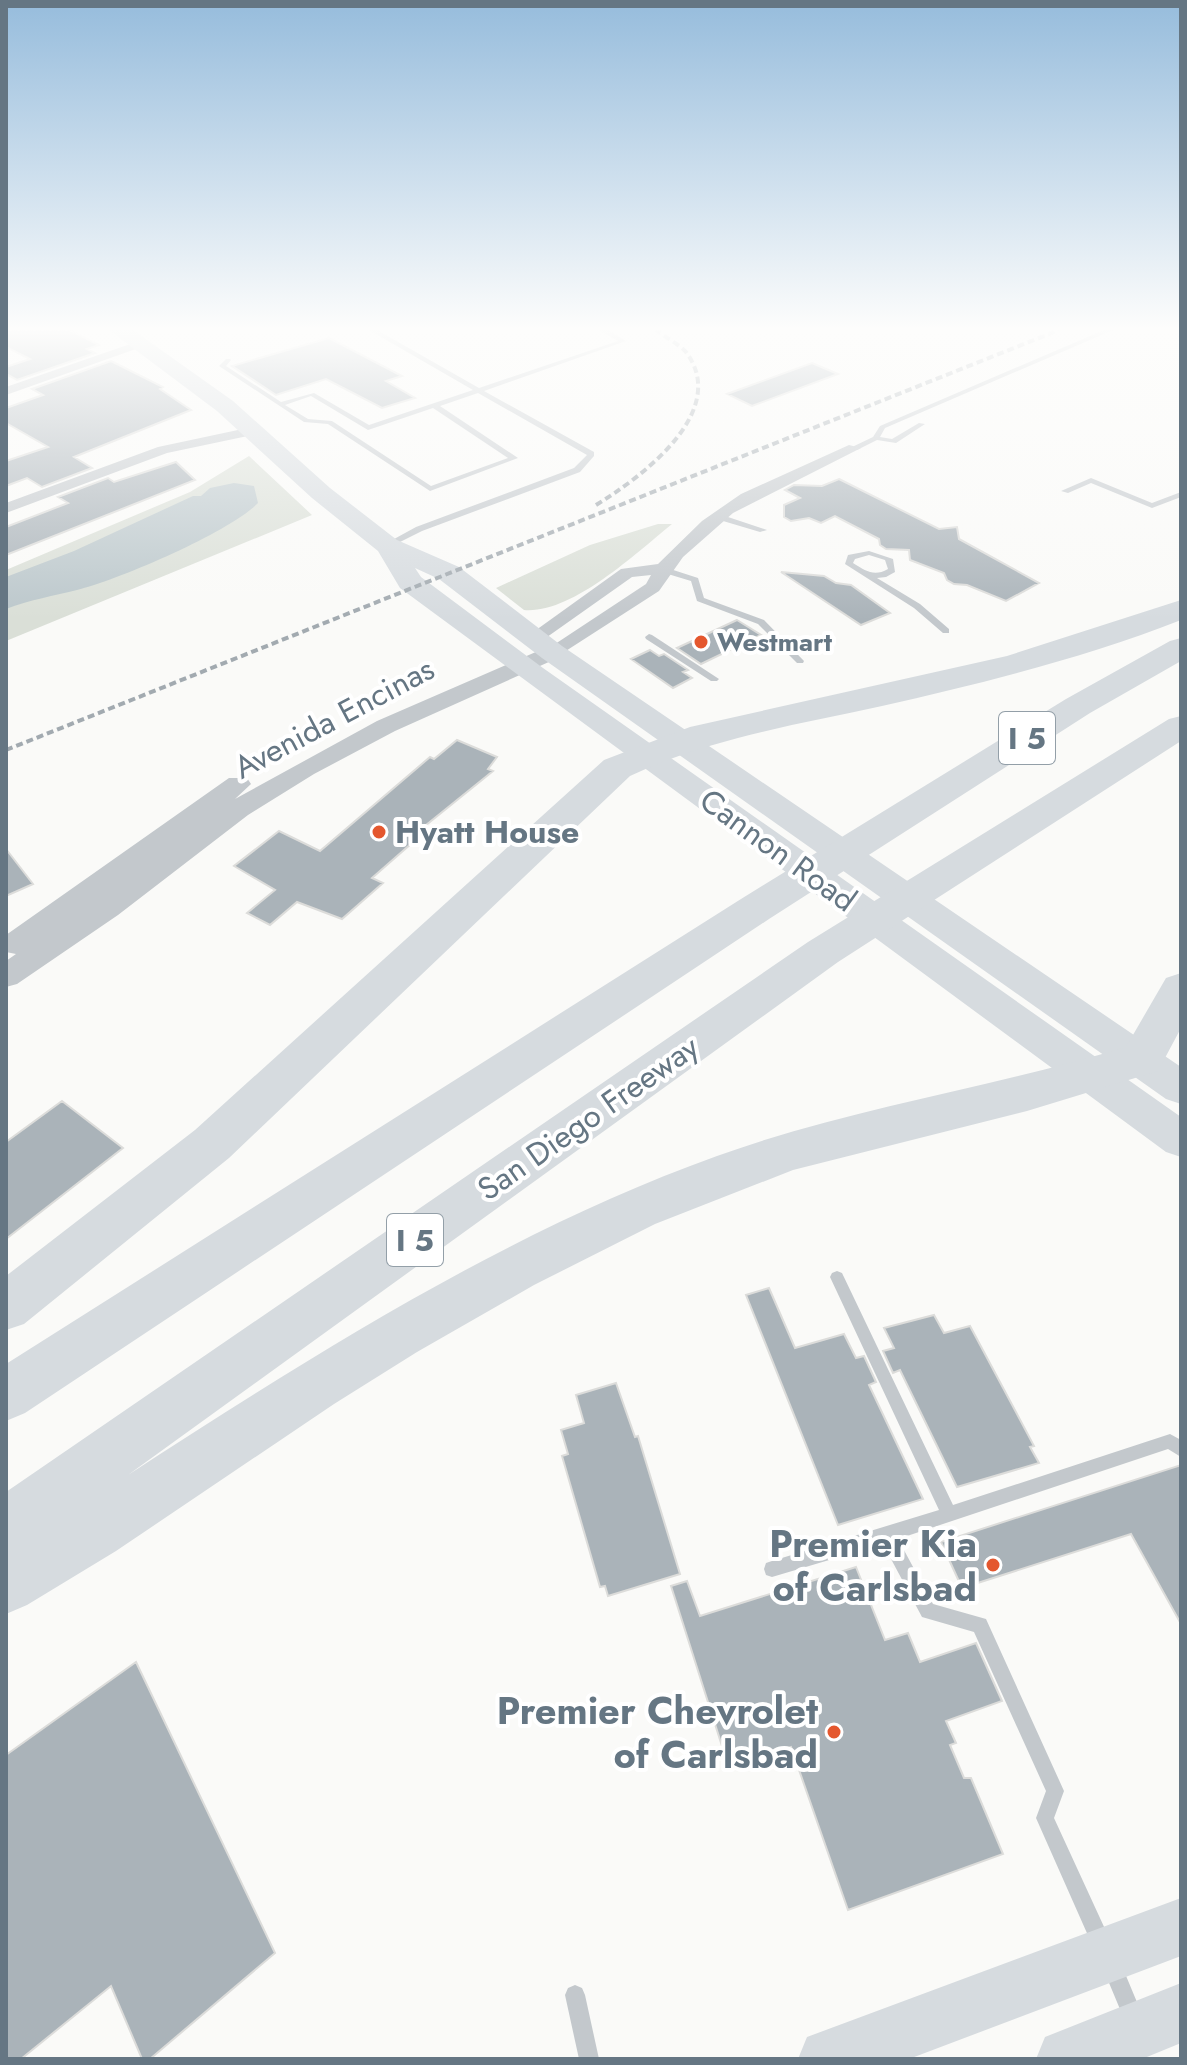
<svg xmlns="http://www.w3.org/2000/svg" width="1187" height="2065" font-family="Jost,sans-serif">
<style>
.green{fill:#dadfd7}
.water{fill:#bbc7cb}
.building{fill:#aab3b9;stroke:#dcdcda;stroke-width:2}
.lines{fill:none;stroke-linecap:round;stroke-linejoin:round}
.service{fill:#c3c8cc;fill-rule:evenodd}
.minor{fill:#c3c8cc;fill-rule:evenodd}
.tertiary{fill:#c3c8cc;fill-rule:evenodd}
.secondary{fill:#d6dbdf;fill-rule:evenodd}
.primary{fill:#d6dbdf;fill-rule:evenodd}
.motorway{fill:#d6dbdf;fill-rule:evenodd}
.rail{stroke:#a2aab0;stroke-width:4;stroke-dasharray:7 4;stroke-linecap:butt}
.poi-dot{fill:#e4572e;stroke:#fff;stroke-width:3}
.labels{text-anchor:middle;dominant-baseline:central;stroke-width:8;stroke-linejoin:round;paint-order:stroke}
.far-poi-label{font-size:26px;font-weight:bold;fill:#657683;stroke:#fff;text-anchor:start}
.shield{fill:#fff;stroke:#939fa8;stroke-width:2}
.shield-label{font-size:30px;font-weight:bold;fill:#657683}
.street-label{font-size:32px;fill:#657683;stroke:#fff}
.poi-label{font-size:32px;font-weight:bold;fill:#657683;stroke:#fff;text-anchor:start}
.near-poi-label{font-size:38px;font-weight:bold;fill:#657683;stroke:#fff;text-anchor:end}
</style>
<rect width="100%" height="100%" fill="#fafaf8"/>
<path class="green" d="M249,456l63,59 -306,126v-71l184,-78z
M658,524h14c-39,32 -101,90 -148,86l-28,-22 94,-43z"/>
<path class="water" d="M234,483l20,3 4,17c-28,29 -140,77 -181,87 -25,6 -47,10 -71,19v-32l68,-26 119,-55h8l9,-8z"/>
<path class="building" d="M6,330h64l29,15 -12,4 8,4 -78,27 -11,-6v-7l24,-8 -24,-12z
M329,338l73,38 -16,5 29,17 -33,10 -56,-29 -50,16 -44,-29z
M111,361l52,26 -3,2 31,21 -117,47 18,11 -50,19 -15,-9 -21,8v-25l42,-14 -42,-24v-15l37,-13 -11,-6z
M812,363l26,11 -86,32 -25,-12z
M176,462l19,18 -189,75v-28l62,-24 -10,-6 50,-19 6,4z
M839,479l100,50 18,-2 2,12 80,44 -33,18 -39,-16 -13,-1 -7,-4 -3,-7 -34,-13 -1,-10 -23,-1 -6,-4 -1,-6 -44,-23 -14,7 -12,-5 -18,3 -7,-4v-12l16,-7 -15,-8 9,-5 28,1z
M781,572l43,4 12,7 15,2 39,28 -29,12z
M737,620l24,15 -60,29 -24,-16z
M650,650l9,6 5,-2 24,16 -5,2 9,6 -19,10 -42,-29z
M457,740l40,17 -9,12 5,2 -78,63 5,2 -48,42 11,5 -41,36 -45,-17 -27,23 -23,-12 28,-23 -41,-24 45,-35 41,20 110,-94 4,2z
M6,849l27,35 -27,12z
M62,1101l61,47 -117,91v-97z
M769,1288l26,60 49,-14 12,24 8,-2 12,26 -7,3 54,114 -85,26 -92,-230z
M934,1315l10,18 26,-7 64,120 -4,1 9,16 -82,24 -57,-117 -7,3 -10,-22 11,-3 -10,-20z
M616,1383l19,54 3,-1 42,138 -72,22 -3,-10 -5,1 -38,-131 6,-2 -7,-24 23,-7 -8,-28z
M1181,1465v159l-50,-90 -169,54 -21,-46z
M856,1567l29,73 23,-7 12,29 56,-19 26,58 -56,20 10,22 -6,2 14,33h7l32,76 -155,56 -57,-163 -62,21 -58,-182 16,-5 13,35z
M136,1662l139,291 -125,106h-8l-31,-73 -90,73h-15v-304z"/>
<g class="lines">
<path class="service" d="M369,330h8l102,58 139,-47 -19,-11h9l18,11 -142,50 110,61v4l-14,16 -158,59 -34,17 -4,-2 1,-2 31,-17 158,-59 13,-13 -109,-62 -38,13 78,52 -88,33 -102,-67 -24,-2 -85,-56 7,-7h4l1,1 -5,6 55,36 33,-9 55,32 104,-35zM311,396l57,34 65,-22 75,50 -77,28 -99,-65 -24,-2 -23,-14z
M1104,330h9l-228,98 -5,9 12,2 27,-16 6,1 -29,19 -19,-3 -20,10 -7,-2 23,-11 7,-11z
M1091,478l61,25 29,-11v5l-29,11 -61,-25 -23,10 -7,-2z
M713,514h6l48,16 -7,2 -47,-14z
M869,551l24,8 2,13 -9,5 -9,1 43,26 29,25v4h-6l-29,-25 -69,-44 3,-9zM869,555l16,5 3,9c-14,8 -22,2 -35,-6l2,-4z
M658,567h6l34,11 6,20 60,22 40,41 -1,2h-6l-39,-39 -61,-23 -6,-20 -33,-10z
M649,634l3,1 67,44 -2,2h-6l-65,-42 -1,-2z
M837,1271l5,2 111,232 217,-71 11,6v17l-13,-8 -270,90 35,65 53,15 78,172 -10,27 57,124 -3,7 -7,3 -7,-3 -58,-131 10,-27 -72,-159 -52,-15 -39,-73 -111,33 -6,-2 -2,-6 2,-6 6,-2 167,-51 -109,-233 2,-4z
M1112,1956l7,3 25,60 -3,7 -7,3 -7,-3 -25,-60 3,-7z
M575,1985l7,3 3,7 14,64h-20l-14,-64 3,-7z"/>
<path class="minor" d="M136,342l11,3 -141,50v-8z
M252,427l5,1v6l-90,19 -161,60v-10l152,-56z
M849,445l12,3 -128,65 -50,44 -24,34 -101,65 -6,1 -9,-5 103,-68 5,-9 -19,2 -92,65h-12l-3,-4 96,-69 37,-5 44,-43 39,-27z"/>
<path class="tertiary" d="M552,645l12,7 -4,5 -165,74 -81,43 -66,41 -130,100 -101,69 -11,3v-26l10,-7 -10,-2v-17l223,-157h18l4,6 -16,15 142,-78z"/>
<path class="secondary" d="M1181,1898v58l-272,103h-111l9,-22z
M1181,1983v60l-39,16h-106l9,-22z"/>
<path class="primary" d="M109,330h24l100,71 97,87 67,52 62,27 103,79 619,421v37l-15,-5 -624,-441 -103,-79 -24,-11 6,9 122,91 638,449v40l-15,-5 -766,-564 -22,-37 -66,-53 -95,-87z"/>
<path class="motorway" d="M1181,600v20c-97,38 -198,63 -299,86 -86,19 -172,32 -252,70l-401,382 -205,166 -18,6v-54l189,-146 409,-370 86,-33 317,-71z
M1181,638v23l-91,52 -321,206 -744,494 -19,8v-57l735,-465 325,-200 104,-58z
M1181,716v25l-343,221 -710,513c187,-121 378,-243 589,-319 133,-48 274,-68 409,-109l40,-69 15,-5v55l-23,43 -131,40 -234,59 -138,54 -121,61 -117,67 -83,52 -218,147 -89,54 -21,9v-122l802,-550 361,-223z"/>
<path class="rail" d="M596,505c44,-27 135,-93 90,-153 -7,-8 -21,-15 -30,-22
M6,750l1053,-420"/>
</g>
<linearGradient id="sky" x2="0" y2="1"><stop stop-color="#96bcdc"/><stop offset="0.53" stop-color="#fdfdfc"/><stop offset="1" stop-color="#fdfdfc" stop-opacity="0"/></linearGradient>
<rect width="1187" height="620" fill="url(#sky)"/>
<g class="poi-dot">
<circle cx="701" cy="642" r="8"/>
<circle cx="379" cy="832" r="8"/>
<circle cx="993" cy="1565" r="8"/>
<circle cx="834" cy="1732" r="8"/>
</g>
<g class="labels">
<g class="far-poi-label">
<text x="717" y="642">Westmart</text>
</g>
<g class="shield">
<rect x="999" y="712" width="56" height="52" rx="6"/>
<rect x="387" y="1214" width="56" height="52" rx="6"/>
</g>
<g class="shield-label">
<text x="1027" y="738">I 5</text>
<text x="415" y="1240">I 5</text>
</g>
<g class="street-label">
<text transform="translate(334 718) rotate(-28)">Avenida Encinas</text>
<text transform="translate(778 850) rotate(36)">Cannon Road</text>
<text transform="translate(588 1118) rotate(-35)">San Diego Freeway</text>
</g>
<g class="poi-label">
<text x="395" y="832">Hyatt House</text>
</g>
<g class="near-poi-label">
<text x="977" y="1543">Premier Kia<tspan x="977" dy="44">of Carlsbad</tspan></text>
<text x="818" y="1710">Premier Chevrolet<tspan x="818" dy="44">of Carlsbad</tspan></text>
</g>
</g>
<rect width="1187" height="2065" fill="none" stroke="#657683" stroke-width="16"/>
</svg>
